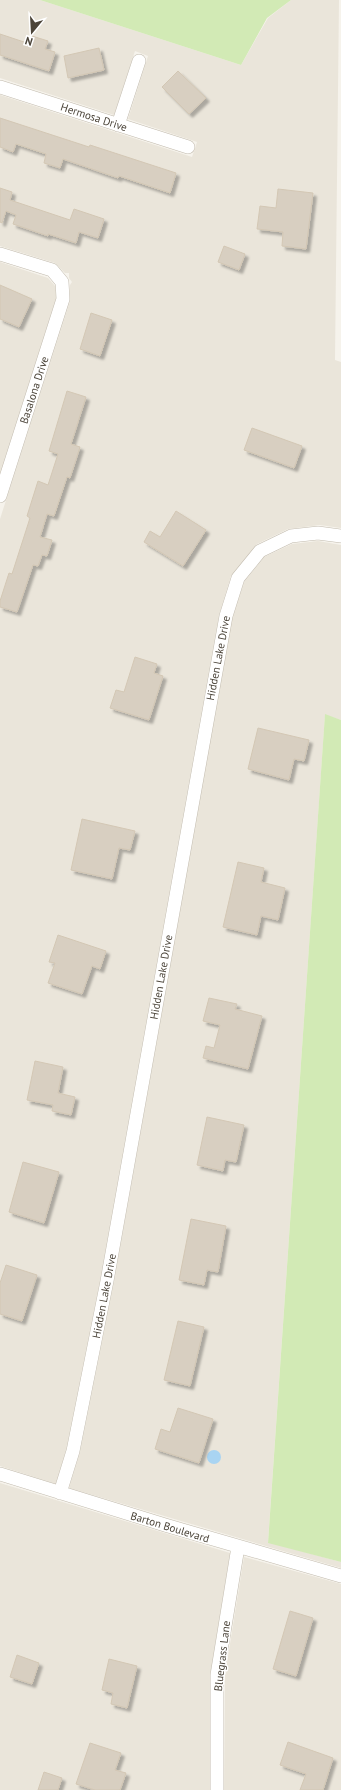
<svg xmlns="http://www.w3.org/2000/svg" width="341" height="1790" font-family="'PT Sans',sans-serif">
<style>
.residential{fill:#eae5da}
.green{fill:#d2eab5}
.water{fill:#a9d4f2}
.building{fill:#d8cfc1;stroke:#d3c7b4;filter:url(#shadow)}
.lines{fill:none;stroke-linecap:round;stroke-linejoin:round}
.minor-casing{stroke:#c2bbae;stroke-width:14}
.minor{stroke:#fff;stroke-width:13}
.labels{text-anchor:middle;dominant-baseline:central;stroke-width:3;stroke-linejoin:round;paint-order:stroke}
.street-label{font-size:11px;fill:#4b4439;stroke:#fff}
</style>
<defs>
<filter id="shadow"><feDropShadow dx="3.5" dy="3.5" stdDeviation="1" flood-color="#0004"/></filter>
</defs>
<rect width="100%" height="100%" fill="#f6f3ec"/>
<path class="residential" d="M0,0h40l201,65 27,-47 23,-18h48l-4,360 6,2v166l-21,-3 -32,4 -31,15 -26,32 -12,39 -119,665 -34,170 -10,34 -56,-18v-947l70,-218v-16l2,-3 -3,-4v-5h-4l-10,-10 -55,-17v-151l192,62 5,-15 -69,-23 20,-63 -13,-5 -21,64 -114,-37z
M0,262l48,16 7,8 1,12 -56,175z
M318,541l23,4v175l-16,-5 -57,827 73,20v6l-272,-80 11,-36 34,-170 118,-664 12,-36 20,-25 28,-13z
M0,1483l230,70 -20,122v115h-210z
M244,1557l97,27v206h-117l1,-115z"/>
<path class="green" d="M40,0h251l-24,18 -26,47z
M325,714l16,6v842l-73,-19z"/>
<path class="water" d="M207 1457a7 7 0 1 1 14 0a7 7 0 1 1-14 0Z"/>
<path class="building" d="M0,34l30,10 2,-8 16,5 -3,8 10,3 -6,19 -49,-16z
M99,48l5,22 -36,8 -4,-22z
M178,71l28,27 -17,16 -27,-27z
M0,118l89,29 1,-2 86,28 -6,20 -51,-17 -1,2 -55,-19 -3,9 -16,-5 2,-9 -30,-10 -3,8 -13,-5z
M0,188l12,4 -2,8 60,20 4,-11 30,10 -6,19 -19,-6 -3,11 -28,-9v2l-35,-12 3,-9 -10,-4 -4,12 -2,-1z
M278,189l35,4 -7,56 -24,-3 1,-14 -26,-3 3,-23 16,2z
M224,246l21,8 -6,16 -21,-8z
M0,285l32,14 -13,28 -19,-8z
M91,313l21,7 -12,36 -20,-7z
M67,391l19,6 -15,47 9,3 -10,31 -3,-1 -13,39 -7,-2 -7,23 12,3 -5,16 -5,-1 -4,11 -5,-1 -16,47 -17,-5v-6l9,-28 3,1 18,-56 -3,-2 11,-35 10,4 10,-31 -9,-3z
M252,428l50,18 -8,22 -50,-18z
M176,511l30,19 -23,36 -39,-24 6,-11 10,6z
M135,657l22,7 -3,9 9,3 -14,44 -39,-12 6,-18 8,2z
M258,728l51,12 -5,21 -10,-2 -5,21 -41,-11z
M82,819l53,12 -5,19 -11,-2 -7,31 -41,-9z
M238,862l26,6 -3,14 24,6 -7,32 -17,-4 -4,19 -34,-8z
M58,935l48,16 -6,18 -8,-3 -10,28 -34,-11 7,-20 -6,-1z
M209,998l28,6 -2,5 27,7 -14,53 -45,-11 3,-12 8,2 6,-23 -17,-4z
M35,1061l28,6 -5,26 17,4 -4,18 -19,-4 1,-6 -26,-5z
M207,1117l37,8 -8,37 -11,-2 -2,11 -26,-6z
M23,1162l36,10 -15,51 -35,-11z
M191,1219l35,7 -8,46 -11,-2 -3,15 -25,-5z
M6,1265l31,10 -15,46 -22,-7v-31z
M178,1321l26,6 -14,59 -26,-6z
M178,1408l35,11 -14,44 -44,-14 6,-20 9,3z
M290,1611l23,7 -17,58 -23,-7z
M17,1655l22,8 -7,21 -22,-7z
M109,1659l28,7 -10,42 -16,-4 2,-11 -11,-3z
M288,1742l45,16 -10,32h-23l6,-16 -26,-9z
M90,1743l31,10 -6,17 11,3 -6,17h-25l-19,-6z
M44,1772l18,6 -4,12h-20z"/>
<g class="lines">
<defs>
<path id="minor" d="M0,87l188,60
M118,125l21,-64
M0,254l52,16 10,12 1,17 -63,197
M0,1474l165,51 176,51
M60,1493l13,-42 34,-170 119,-665 12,-38 22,-27 31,-15 27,-3 23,3
M217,1790v-115l21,-128"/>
</defs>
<use href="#minor" class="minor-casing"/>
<use href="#minor" class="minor"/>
</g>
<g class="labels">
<g class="street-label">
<text transform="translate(94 117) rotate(18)">Hermosa Drive</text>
<text transform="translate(34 390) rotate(-72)">Basalona Drive</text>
<text transform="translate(218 658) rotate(-79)">Hidden Lake Drive</text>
<text transform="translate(161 977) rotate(-80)">Hidden Lake Drive</text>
<text transform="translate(104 1296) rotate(-79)">Hidden Lake Drive</text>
<text transform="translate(170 1527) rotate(17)">Barton Boulevard</text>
<text transform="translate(222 1656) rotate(-83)">Bluegrass Lane</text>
</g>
</g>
<g transform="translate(32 32) rotate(198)" stroke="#ffffff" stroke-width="3" paint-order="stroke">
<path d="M0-3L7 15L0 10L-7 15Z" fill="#4b4439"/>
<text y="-6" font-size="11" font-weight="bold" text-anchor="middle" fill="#4b4439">N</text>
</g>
</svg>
